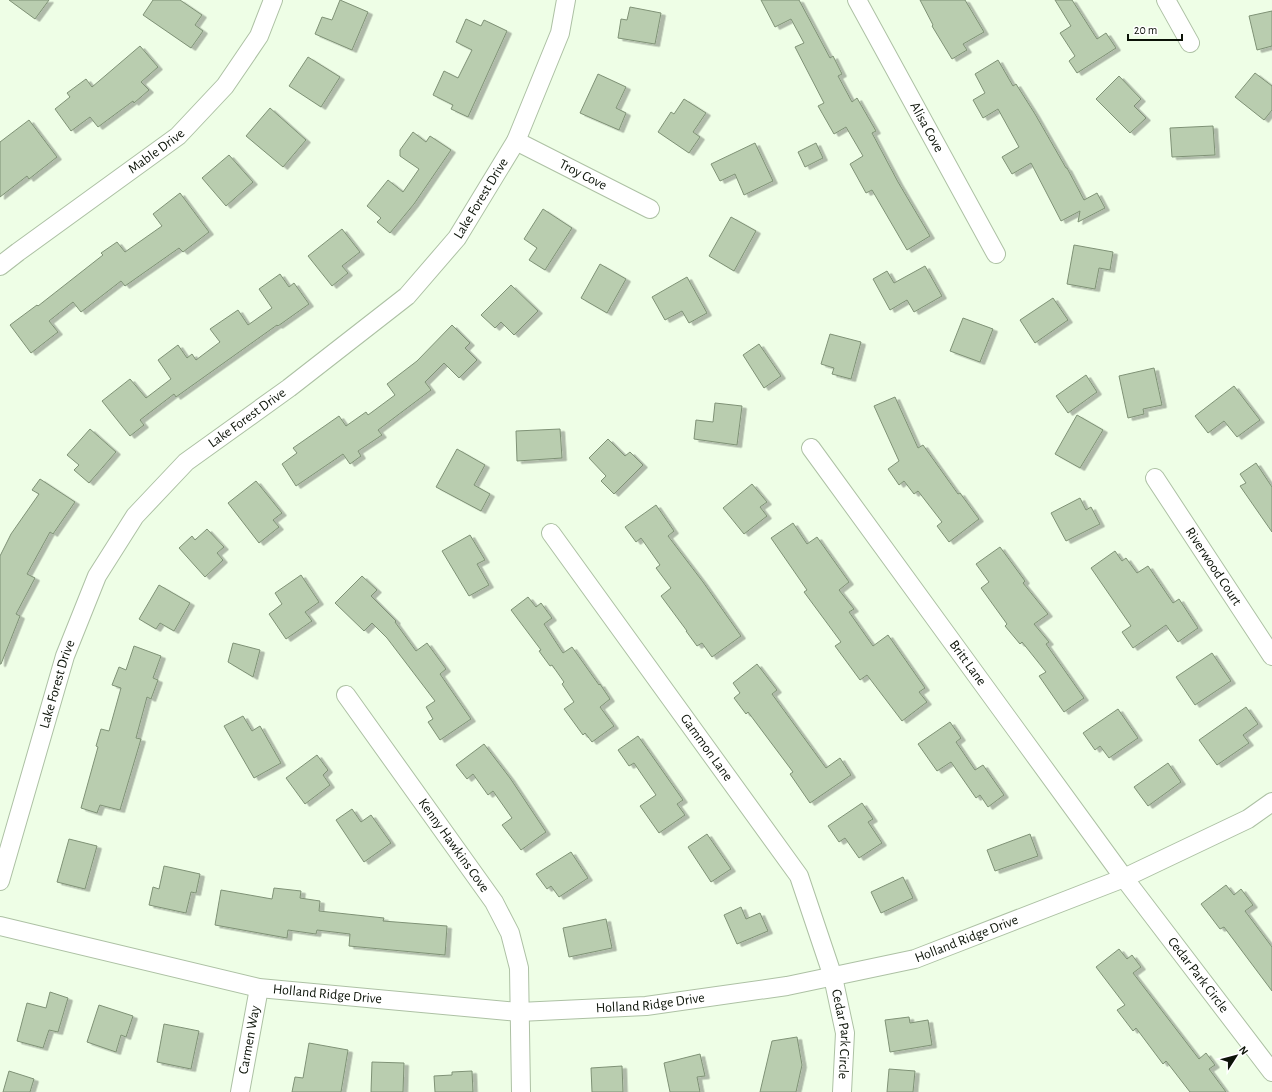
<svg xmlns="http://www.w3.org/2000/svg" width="1272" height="1092" font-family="'Alegreya Sans',sans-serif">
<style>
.building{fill:#b9cdaf;stroke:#7f9276;filter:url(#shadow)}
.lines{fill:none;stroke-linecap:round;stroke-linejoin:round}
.minor-casing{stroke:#adc1a4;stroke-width:20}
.minor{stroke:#fff;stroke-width:18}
.labels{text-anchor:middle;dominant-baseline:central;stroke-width:3.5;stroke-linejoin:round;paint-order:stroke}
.street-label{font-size:14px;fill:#0c1308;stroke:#fff}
</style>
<defs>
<filter id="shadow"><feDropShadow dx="4.5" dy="2.5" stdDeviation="0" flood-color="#0004"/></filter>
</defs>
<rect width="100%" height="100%" fill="#eefee6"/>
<path class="building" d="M9,0h40l-14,19z
M153,0h27l22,15 -7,10 8,6 -12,17 -48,-33z
M340,0l28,12 -16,38 -37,-16 7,-17 10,3z
M761,0h38l31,58 3,-2 9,18 -4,2 14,26 5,-4 19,33 -4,2 26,49 32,54 -23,14 -35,-60 -6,3 -16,-29 13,-8 -17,-29 -12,7 -16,-28 6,-3 -29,-56 9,-4 -13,-24 -16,8z
M920,0h45l19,32 -21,12 4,6 -15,9 -20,-33 1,-1z
M1055,0h17l25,39 9,-6 10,15 -39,25 -8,-12 6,-5 -15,-23 11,-7z
M630,7l31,6 -6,31 -37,-6 3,-19 6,1z
M1272,11v35l-15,4 -8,-34z
M466,19l15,7 3,-6 23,11 -39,86 -17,-8 2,-4 -20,-10 11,-24 14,7 14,-28 -16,-8z
M140,46l18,21 -17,15 8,8 -15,13 -1,-2 -35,26 -8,-10 -19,14 -16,-22 15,-12 -3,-4 19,-14 6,8z
M308,57l32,20 -19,30 -32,-21z
M998,60l15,26 3,-2 19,30 31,54h1l17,32 13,-7 8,15 -27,14 2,-11 -19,10 -30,-58 -19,11 -10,-17 17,-10 -21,-38 -15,9 -10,-18 12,-7 -10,-19z
M1255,73l17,13v24l-8,10 -29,-23z
M598,74l28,13 -10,21 10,5 -7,17 -39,-17z
M1119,76l22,23 -7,7 12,12 -16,15 -34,-34z
M684,99l22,14 -13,19 7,5 -11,16 -31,-21 13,-20 3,2z
M270,108l36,32 -23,27 -37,-31z
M29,120l28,37 -28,22 -2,-3 -27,21v-55z
M1213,126l2,29 -43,2 -2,-29z
M413,132l13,10 4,-6 21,14 -37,54 -24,29 -13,-11 4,-4 -14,-12 21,-26 15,12 16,-23 -19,-13v-6z
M755,143l18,38 -29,14 -9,-21 -15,7 -9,-17z
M816,143l7,15 -18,9 -7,-15z
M229,155l24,27 -27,24 -24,-28z
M180,193l29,39 -26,20 -4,-4 -54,38 -4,-5 -40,31 -8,-10 -24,19 9,11 -27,21 -21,-28 27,-20 1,1 65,-51 -2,-2 16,-11 8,10 37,-26 -9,-12z
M543,209l29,19 -27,42 -16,-10 8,-12 -13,-9z
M731,217l25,14 -22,40 -25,-15z
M342,229l18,23 -18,14 6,7 -16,13 -24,-30z
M1074,245l39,7 -3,18 -11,-2 -4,21 -28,-5z
M600,264l26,15 -19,34 -26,-15z
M925,266l17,30 -28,16 -7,-12 -17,10 -17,-31 14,-8 7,12z
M280,274l9,13 5,-4 15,21 -31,22 -1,-1 -101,72 -2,-3 -34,26 4,5 -14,11 -28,-35 28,-22 16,19 25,-19 -13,-19 20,-15 9,13 5,-4 4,6 24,-18 -10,-13 28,-19 10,15 24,-17 -13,-19z
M687,277l20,36 -18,10 -7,-12 -17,9 -13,-23z
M511,285l27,26 -24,24 -13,-13 -6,6 -14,-13z
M1053,298l15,22 -33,23 -15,-23z
M963,318l30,11 -13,33 -30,-11z
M452,325l18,18 -5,5 12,12 -18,18 -15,-15 -19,19 6,8 -53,40 4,5 -24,16 3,5 -11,8 -7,-10 -47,32 -14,-22 15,-11 -4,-5 46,-32 7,10 20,-14 2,3 27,-20 -8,-11 30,-23z
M830,334l31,8 -10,37 -19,-5 2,-6 -13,-4z
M759,344l22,32 -17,12 -21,-33z
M1154,368l8,37 -19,4 1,5 -16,4 -9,-42z
M1086,375l11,17 -29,21 -12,-17z
M1234,386l26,34 -23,17 -13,-16 -16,12 -13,-17z
M895,397l23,51 5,-3 35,49 2,-1 19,26 -30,23 -12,-16 5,-4 -24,-31 -4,3 -10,-13 -5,4 -11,-16 11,-8 -25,-55z
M715,403l27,3 -5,39 -43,-6 2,-19 17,2z
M1077,415l26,15 -23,38 -25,-14z
M90,429l26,23 -27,31 -15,-13 5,-5 -12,-10z
M560,429l2,29 -45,3 -1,-30z
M608,439l17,17 5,-4 13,13 -29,29 -13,-13 5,-5 -17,-18z
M457,449l28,16 -11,20 16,9 -9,17 -45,-24z
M1256,463l16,24v45l-32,-46 6,-3 -6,-9z
M40,479l35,23 -22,32 -3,-2 -23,42 8,4 -19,36 4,2 -19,48h-1v-108l11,-22 28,-40 -7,-4z
M256,481l26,32 -9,7 6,7 -20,16 -31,-40z
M752,484l15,18 -7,5 7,9 -23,18 -21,-26z
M1080,498l6,12 5,-3 9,17 -34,17 -15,-28z
M656,505l18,26 -6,5 35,46 38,54 -29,21 -10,-14 -5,3 -11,-15h1l-26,-35 10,-8 -15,-20 4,-3 -19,-27 -5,4 -11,-15z
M793,523l14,21 10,-7 32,45 -10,8 15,19 -5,3 24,34 15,-11 37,53 -6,4 8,10 -25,19 -35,-46 -7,5 -25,-34 6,-4 -37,-50 3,-2 -36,-52z
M207,529l17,18 -7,6 6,7 -18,17 -26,-29 13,-12 3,4z
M470,535l15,25 -8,4 12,21 -20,11 -27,-45z
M1000,547l25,34 -2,2 25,31 -14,10 15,18 -3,2 38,54 -20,14 -25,-36 7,-4 -24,-30 -2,2 -15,-18 2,-2 -26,-36 8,-6 -13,-18z
M1115,551l7,10 4,-3 11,15 11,-7 25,37 6,-4 19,29 -20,14 -12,-17 -33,23 -11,-16 9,-6 -40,-58z
M301,575l18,27 -14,10 7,9 -26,18 -17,-25 13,-10 -7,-11z
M362,576l15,14 -6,6 25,25 -1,1 21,29 11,-8 19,26 -6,5 31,45 -31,21 -12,-18 5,-3 -7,-12 9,-6 -48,-63 -15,-15 -8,8 -29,-28z
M159,585l31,18 -16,28 -14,-8 -4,6 -17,-10z
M528,597l8,10 5,-4 11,15 -8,6 19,29 9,-6 27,38 1,-1 10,15 -10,8 14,19 -22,16 -7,-9 -2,2 -19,-26 10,-7 -12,-18 2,-2 -12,-17 -2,1 -11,-15 2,-1 -30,-40z
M233,643l27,7 -7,27 -25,-15z
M134,646l27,10 -8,22 5,2 -7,19 -4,-2 -11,41 5,1 -21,71 -20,-5 -3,8 -16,-5 17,-61 -2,-1 5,-17 8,2 12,-43 -9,-3 7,-18 7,3z
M1212,653l19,28 -36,24 -19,-28z
M757,664l20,26 -5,4 54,74 14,-10 11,17 -41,28 -20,-29 3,-2 -45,-60 -2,2 -12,-16 6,-5 -7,-10z
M1246,707l12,17 -15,11 6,8 -32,22 -18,-25z
M1118,709l20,29 -29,20 -9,-12 -5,4 -12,-17z
M243,716l9,15 8,-5 21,37 -27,15 -30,-52z
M950,722l11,16 -5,4 19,28 8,-5 21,30 -16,12 -8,-12 -4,3 -25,-36 -14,9 -19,-27z
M638,736l45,64 -6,4 8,11 -26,18 -19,-27 16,-11 -22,-32 -5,3 -11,-16z
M484,744l26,34 36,54 -25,18 -19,-25 10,-7 -19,-27 -5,4 -15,-21 -6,5 -11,-14z
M317,755l11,15 -5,5 7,10 -25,19 -19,-26z
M1168,763l13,19 -33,24 -14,-19z
M862,803l11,16 -5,3 14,21 -23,15 -14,-20 -6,4 -11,-16z
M352,809l9,13 10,-7 20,28 -27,19 -28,-42z
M707,834l24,35 -20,13 -23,-35z
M1030,834l8,22 -43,15 -8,-21z
M69,839l28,7 -12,43 -28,-7z
M571,852l17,26 -29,19 -8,-11 -4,3 -11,-15z
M164,866l36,8 -4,19 -5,-1 -5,21 -37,-8 4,-18 6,2z
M903,877l10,21 -32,15 -10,-21z
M1226,885l8,10 7,-6 12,16 -8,6 27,36v44l-48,-64 -4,2 -19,-25z
M274,888l27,3 -1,7 20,3 -1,10 65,7 -1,3 64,5 -2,29 -96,-9 1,-12 -33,-4 -1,4 -28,-4 -1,8 -72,-13 6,-35 51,9z
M741,907l5,12 14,-6 8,18 -31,13 -13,-29z
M606,919l6,29 -43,9 -6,-29z
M1119,949l8,10 5,-4 9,12 -8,6 66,86 7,-6 9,12 -6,4 17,23h-36l-24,-31 -3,3 -27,-36 -3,3 -16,-21 8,-5 -29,-38z
M50,992l18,6 -10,34 -9,-2 -6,18 -26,-7 10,-38 19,5z
M99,1005l34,11 -7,21 -5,-2 -5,17 -29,-10z
M909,1017l1,6 18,-3 4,25 -42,7 -5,-32z
M164,1024l35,7 -8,38 -34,-7z
M797,1037l5,28 -6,27h-36l12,-51z
M309,1043l39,7 -7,42h-49l3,-15 8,1z
M700,1054l5,22 -8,1 3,15h-30l-6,-29z
M372,1062l32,1 -1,29h-32z
M622,1066l1,26h-31l-1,-24z
M889,1069l26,2 -2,21h-26z
M9,1071l25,8 -4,13h-27z
M472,1071l1,21h-38l-1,-16 18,-1v-3z"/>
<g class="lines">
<defs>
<g id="minor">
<path id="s1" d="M857,0l139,254"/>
<path d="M1166,0l24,43"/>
<path id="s2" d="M516,141l134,68"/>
<path id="s3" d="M0,266l18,-14 160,-116 47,-50 34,-50 14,-36"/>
<path id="s4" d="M811,448l313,430 148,194"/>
<path id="s5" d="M1155,478l117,178"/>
<path id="s6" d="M551,533l248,343 34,101 12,56 -3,59"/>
<path id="s7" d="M346,695l148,207 16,31 9,35 2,124"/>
<path id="s8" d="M0,881l65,-225 32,-80 38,-60 51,-54 103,-74 118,-92 50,-58 59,-97 44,-108 6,-33"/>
<path id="s9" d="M0,926l259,62 260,24 127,-6 141,-20 128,-27 209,-81 124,-59 24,-17"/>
<path id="s10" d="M240,1092l19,-104"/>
</g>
</defs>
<use href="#minor" class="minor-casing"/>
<use href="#minor" class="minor"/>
</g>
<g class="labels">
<g class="street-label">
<text stroke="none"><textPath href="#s1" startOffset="145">Alisa Cove</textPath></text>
<text stroke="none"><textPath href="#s3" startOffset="194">Mable Drive</textPath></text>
<text stroke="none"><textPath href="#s2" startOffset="75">Troy Cove</textPath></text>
<text stroke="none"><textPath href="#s8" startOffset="865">Lake Forest Drive</textPath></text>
<text stroke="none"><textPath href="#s8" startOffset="541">Lake Forest Drive</textPath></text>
<text stroke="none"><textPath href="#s5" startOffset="106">Riverwood Court</textPath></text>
<text stroke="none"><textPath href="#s4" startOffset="266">Britt Lane</textPath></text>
<text stroke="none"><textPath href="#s8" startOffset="205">Lake Forest Drive</textPath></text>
<text stroke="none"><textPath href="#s6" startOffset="265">Gammon Lane</textPath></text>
<text stroke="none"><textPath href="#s7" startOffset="185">Kenny Hawkins Cove</textPath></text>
<text stroke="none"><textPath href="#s9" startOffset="983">Holland Ridge Drive</textPath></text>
<text stroke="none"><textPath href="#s4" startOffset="654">Cedar Park Circle</textPath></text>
<text stroke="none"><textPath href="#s9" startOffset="335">Holland Ridge Drive</textPath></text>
<text stroke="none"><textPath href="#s9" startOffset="659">Holland Ridge Drive</textPath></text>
<text stroke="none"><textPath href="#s6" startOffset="588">Cedar Park Circle</textPath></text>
<text stroke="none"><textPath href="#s10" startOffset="53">Carmen Way</textPath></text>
</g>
</g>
<g transform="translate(1236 1056) rotate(54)" stroke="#ffffff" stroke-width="3" paint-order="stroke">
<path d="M0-3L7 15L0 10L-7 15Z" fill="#0c1308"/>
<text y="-6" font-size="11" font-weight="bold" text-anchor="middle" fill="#0c1308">N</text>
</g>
<path d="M1128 34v6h54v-6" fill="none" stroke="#0c1308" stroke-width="2"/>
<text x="1134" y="34" font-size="12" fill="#0c1308" stroke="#ffffff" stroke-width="3" paint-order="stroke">20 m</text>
</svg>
